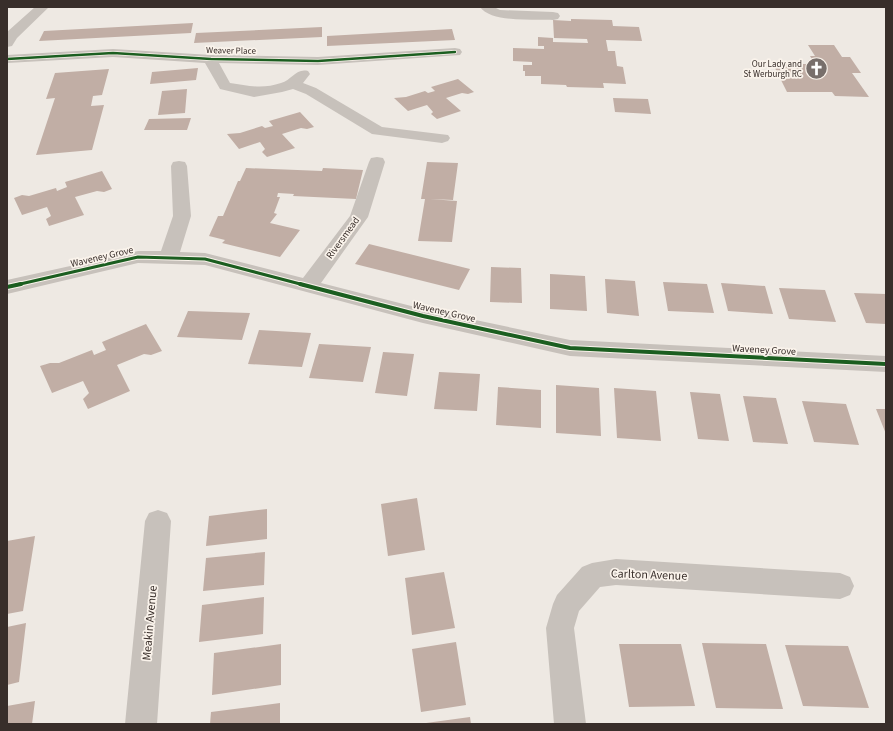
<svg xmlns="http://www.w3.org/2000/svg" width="893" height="731" font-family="'Source Sans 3',sans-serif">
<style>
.building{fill:#c1aea5}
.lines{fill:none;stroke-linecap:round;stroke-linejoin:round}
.minor{fill:#c7c1bb;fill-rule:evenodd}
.cycleway-far2-casing{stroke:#faf3eb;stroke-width:4}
.cycleway-far1-casing{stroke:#faf3eb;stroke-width:5}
.cycleway-casing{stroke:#faf3eb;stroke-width:6}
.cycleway-far2{stroke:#1b5e20;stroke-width:2.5}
.cycleway-far1{stroke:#1b5e20;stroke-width:3}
.cycleway{stroke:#1b5e20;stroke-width:4}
.labels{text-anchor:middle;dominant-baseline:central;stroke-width:3.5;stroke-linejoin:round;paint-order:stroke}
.far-street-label{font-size:9px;fill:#382e2a;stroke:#faf3eb}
.far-poi-label{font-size:9px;fill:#382e2a;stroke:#faf3eb;text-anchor:end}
.street-label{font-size:10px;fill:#382e2a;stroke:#faf3eb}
.near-street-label{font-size:12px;fill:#382e2a;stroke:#faf3eb}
</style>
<rect width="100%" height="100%" fill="#eee9e3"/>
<path class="building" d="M571,19l41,1 1,6 26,1 3,14 -36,-1 2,11h7l2,15 6,1 3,17 -23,-1 1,5 -37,-1 -1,-2 -25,-1v-8h-16v-5h-2v-6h9v-3l-19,-1v-13l31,1v-3h-6v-9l15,1v4l35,1 -1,-4 -33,-1 -1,-18 18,1z
M193,23l-2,10 -152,8 5,-10z
M322,27v10l-128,6 2,-10z
M452,29l3,11 -128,6v-10z
M808,45h26l8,12h8l11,16h-9l17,24 -34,-1 -3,-4h-45l-14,-28h42l-5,-8h5z
M198,68l-2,12 -46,4 2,-12z
M109,69l-7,26 -9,1 -2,10 13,-1 -12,45 -56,5 19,-57 -9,1 9,-26z
M458,79l16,13 -6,2 -6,-1 -16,5 15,13 -24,8 -6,-5 2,-2 -6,-7 -19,6 -14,-13 12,-1 19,-6 3,2 7,-2 -4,-4z
M187,89l-2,24 -27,2 4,-24z
M613,98l35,1 3,15 -36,-2z
M300,112l14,15 -7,2 -6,-1 -19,6 13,14 -28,9 -5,-5 3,-3 -5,-7 -21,7 -12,-15 13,-1 22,-7 3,2 8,-2 -4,-5z
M191,118l-4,12h-43l5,-11z
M427,162l31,1 -5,37 -23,-1 27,2 -5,41 -34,-1 7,-42h-4z
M246,168l76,3 1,-3 40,2 -7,29 -63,-3 1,-2 -16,-1 -1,4h3l-6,16 3,1 -7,9 30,7 -20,27 -58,-14 3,-3 -16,-4 9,-20h5l15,-35h2z
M102,171l10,18 -8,3 -7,-1 -22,6 9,18 -35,11 -3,-7 5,-3 -4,-9 -25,8 -8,-17 8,-3 7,1 27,-8 1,3 10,-4 -2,-5z
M369,244l101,25 -11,21 -104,-26z
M491,267l30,1 1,35 -32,-1z
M550,274l35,2 2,35 -37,-2z
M605,279l30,2 4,35 -32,-3z
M663,282l44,2 7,29 -46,-2z
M721,283l44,3 8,28 -45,-3z
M779,288l46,2 11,32 -47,-3z
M854,293l32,1v30l-20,-1z
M188,311l62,2 -8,27 -65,-3z
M146,324l16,27 -11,4 -7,-1 -27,11 13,26 -42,18 -5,-10 6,-6 -6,-12 -31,12 -12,-27 10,-3h9l33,-13 2,5 12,-5 -4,-8z
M259,330l52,3 -9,34 -54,-3z
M319,344l52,3 -8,35 -54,-4z
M383,352l31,2 -7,42 -32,-3z
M439,372l41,2 -3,37 -43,-2z
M556,385l43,3 2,48 -45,-3z
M498,387l43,3v38l-45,-3z
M614,388l42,3 5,50 -44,-3z
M690,392l30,2 9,47 -31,-2z
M743,396l33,2 12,46 -35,-2z
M802,401l44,3 13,41 -45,-3z
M876,409h10v25z
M417,498l8,52 -37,6 -7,-52z
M267,509v30l-61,7 3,-30z
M35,536l-12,75 -16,3v-73z
M265,552l-1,33 -61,6 3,-33z
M444,572l11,56 -43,7 -7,-57z
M264,597l-1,37 -64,8 3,-37z
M26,623l-7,59 -12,3v-58z
M456,642l10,63 -45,7 -9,-63z
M702,643l64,1 17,65 -67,-1z
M281,644v41l-69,10 2,-42z
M619,644h62l14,62 -66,1z
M785,645l63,1 21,62 -66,-2z
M35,701l-3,23h-25v-18z
M280,703v21h-70l1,-12z
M470,717l1,7h-45v-1z"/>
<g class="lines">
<path class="minor" d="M35,7h14l-32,31 -5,8 -5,1v-15z
M480,7h14l6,3 53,2 5,1 2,3 -2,3 -5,1c-19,-1 -62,3 -73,-13z
M455,48l5,1 2,3 -2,3 -142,10 -99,-2 11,20c18,3 34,6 51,0 11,-3 15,-15 27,-12l2,3 -7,9 13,5 66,39 66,8 2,3 -2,3 -6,2 -70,-9 -66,-40 -13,-5 -11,3 -28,5 -34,-8 -15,-26 -92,-6 -106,6v-8l106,-6 98,6 107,2z
M377,157l6,1 2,4 -17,55 -47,66 102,26 147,31 316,16v16l-316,-16 -147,-33 -218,-58 -67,-2 -131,31v-14l131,-29h23l12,-35 -2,-50 2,-4 6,-1 6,1 2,4 4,50 -11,36 25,1 98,25 47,-62 19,-54 2,-4z
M158,510l9,3 4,8 -14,203h-32l20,-203 4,-8z
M616,559l224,14 10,4 4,9 -4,9 -10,4 -224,-14 -16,2 -21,24 -5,17 12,96h-32l-8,-96 7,-24 4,-9 25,-28 10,-4z"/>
<defs>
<path id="cycleway-far2" d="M7,59l106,-6 98,6 107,2 137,-9"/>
<path id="cycleway-far1" d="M16,285l122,-28 67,2 99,26"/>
<path id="cycleway" d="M300,284l123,32 147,32 316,16
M7,287l14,-3"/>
</defs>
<use href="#cycleway-far2" class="cycleway-far2-casing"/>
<use href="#cycleway-far1" class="cycleway-far1-casing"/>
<use href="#cycleway" class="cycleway-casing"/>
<use href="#cycleway-far2" class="cycleway-far2"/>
<use href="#cycleway-far1" class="cycleway-far1"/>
<use href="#cycleway" class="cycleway"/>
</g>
<defs>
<symbol id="church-disc" viewBox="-11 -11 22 22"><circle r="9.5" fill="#786f6b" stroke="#faf3eb"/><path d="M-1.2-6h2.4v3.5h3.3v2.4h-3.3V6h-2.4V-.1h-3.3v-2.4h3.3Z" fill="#fff"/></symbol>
</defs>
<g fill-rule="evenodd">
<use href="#church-disc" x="804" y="56" width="25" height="25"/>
</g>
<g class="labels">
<g class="far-street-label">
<text transform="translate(231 51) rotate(1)">Weaver Place</text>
</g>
<g class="far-poi-label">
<text x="802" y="64">Our Lady and<tspan x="802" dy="10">St Werburgh RC</tspan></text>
</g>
<g class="street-label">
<text transform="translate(343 238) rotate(-54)">Riversmead</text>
<text transform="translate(102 257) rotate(-13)">Waveney Grove</text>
<text transform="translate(444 312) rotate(13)">Waveney Grove</text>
<text transform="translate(764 350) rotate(3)">Waveney Grove</text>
</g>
<g class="near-street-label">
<text transform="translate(649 575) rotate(2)">Carlton Avenue</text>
<text transform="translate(150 623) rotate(-85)">Meakin Avenue</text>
</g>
</g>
<rect width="893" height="731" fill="none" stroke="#382e2a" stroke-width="16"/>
</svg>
